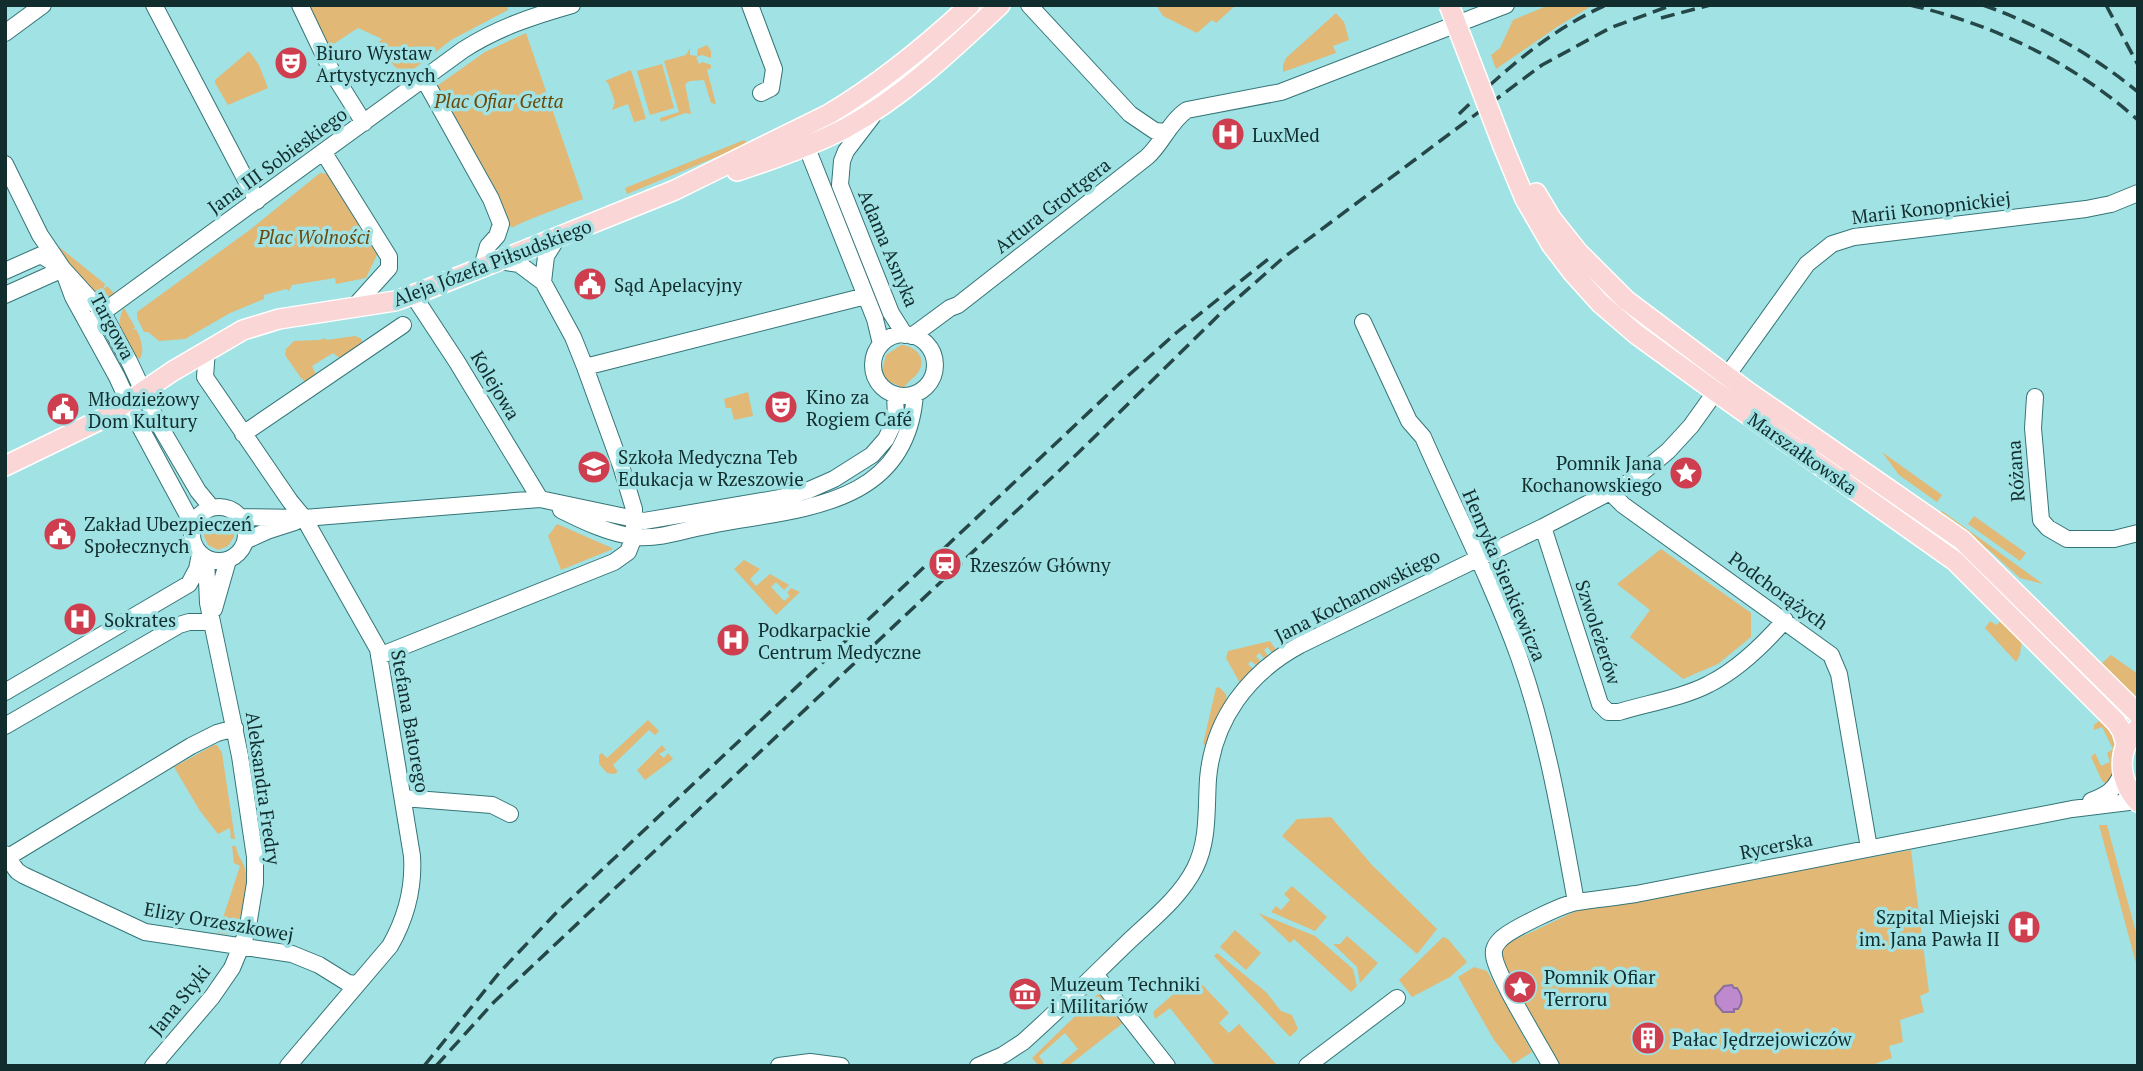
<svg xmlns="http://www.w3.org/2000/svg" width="2143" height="1071" font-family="'PT Serif',serif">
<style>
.green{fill:#e1b876}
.water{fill:#be8acd;stroke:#8a6e9d;stroke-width:2}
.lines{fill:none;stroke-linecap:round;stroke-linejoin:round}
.minor-casing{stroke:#357578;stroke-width:18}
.major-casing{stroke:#fff;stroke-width:22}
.minor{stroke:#fff;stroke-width:16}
.major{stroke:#fad6d6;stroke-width:19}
.rail{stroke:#264748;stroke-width:3.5;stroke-dasharray:14 7;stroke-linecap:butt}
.major-bridge-casing{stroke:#fff;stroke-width:22;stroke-linecap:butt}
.major-bridge{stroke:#fad6d6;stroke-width:19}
.labels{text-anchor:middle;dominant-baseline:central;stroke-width:7;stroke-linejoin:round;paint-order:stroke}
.poi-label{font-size:19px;fill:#122d2e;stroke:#a1e2e4;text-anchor:start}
.park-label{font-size:19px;font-style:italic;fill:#694a0b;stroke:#a1e2e4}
.street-label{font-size:19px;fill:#122d2e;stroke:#a1e2e4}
</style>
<rect width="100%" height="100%" fill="#a1e2e4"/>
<path class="green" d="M308,5h199l1,5 -57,30 -46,36 -31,-29 8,-8 -24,-11 -29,19z
M1156,5h80l-20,18 -4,-3 -15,13 -34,-17z
M1549,5h44l-36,22 -61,42 -5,-14 9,-7 13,-28z
M1336,13l8,9 5,18 -16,6 3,7 -53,19v-7l3,-7z
M526,33l57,166c-11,4 -67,25 -71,29l-2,-3 -3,1 2,3 -5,2 -8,-32 3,-4 -62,-109 48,-34z
M707,45l4,6v7l-9,-3 -6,2 3,7 4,-2 8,3v3l-4,2 9,34 -5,-1 -7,-23 -14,1 -5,3 6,30 -6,-1 -24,9 -1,-4 19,-6 -15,-51 22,-6 4,-7v7l7,1 1,-7z
M249,51l10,14 9,23 -40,17 -13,-22v-3z
M662,64l12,44 -24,7 -13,-44z
M631,70l15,49 -12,3 -6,-18 -16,6 3,-8 -7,-19 -3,-2z
M744,140l4,4 -121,50 -2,-6z
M320,173l9,1 48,81 -11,23 -30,6 -1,-6 -43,7 -3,6 -3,-2 -22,6v4l-34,14 -45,26 -26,2 -11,-9h-4l-7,-14v-6l114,-83z
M58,246l47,38 -2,5 4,-3 9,9c-28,8 -44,-30 -58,-49z
M124,308l11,19 -3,3 4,-1c5,10 9,20 4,30 -16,-10 -27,-34 -16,-51z
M355,336l7,3v10l-21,10 -8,-6 -21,13 4,9 -7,10 -8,-7 -16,-23 1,-6 8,-8 25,-1 7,-2v2z
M901,345c12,1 25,10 19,24 -3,8 -12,11 -16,19l-16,-7 -6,-10 4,-16z
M748,392l5,24 -19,4 -3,-12h-5l-2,-9z
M1882,452l60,43 -5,7 -38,-27z
M1942,511l101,73 -23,-6 -30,-27 -52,-37z
M1974,516l52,37 -6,8 -52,-37z
M218,520c10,0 16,7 16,17l-6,9 -10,4 -10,-5 -4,-9 2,-9z
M557,524l55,24 1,1 -52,21 -13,-34z
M1661,549l90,64v24l-33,27 -35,15 -53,-42 20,-27 -33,-26z
M744,560l16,9 -10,10 6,7 14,-12 19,11 -5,5 -8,-8 -5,5 13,14 6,-5 -3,-3 4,-5 9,4 -24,23 -42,-46z
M1990,621l6,4 5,-4 14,9 7,8 -2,17 -4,7 -31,-34z
M1270,641l6,9 -4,3 -4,-6 -4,3 4,6 -4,3 -4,-6 -4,3 5,6 -4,4 -6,-5 -3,3 5,5 -13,14 -14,-25 2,-7z
M2111,655l27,19v30l-36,-41z
M1219,687l7,7 1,8 -19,44 -5,-2 13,-56z
M648,720l11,11 -4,4 -6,-5 -36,35 5,7 -4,2 -7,-1 -8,-9v-9l3,-2 5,5z
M2099,721c23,6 17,48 11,65l-8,-5 -11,-24 4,-4 6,13 9,-4 -3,-9 6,-4 -11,-22 -8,3v-5z
M214,745h3l5,8 13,86h-4l-1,-11 -12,6 -18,-23 -26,-44z
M662,745l4,5 -7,4 5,4 4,-5 5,6 -28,21 -8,-10z
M1331,817l41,48 65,64 -20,25 -135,-118 15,-17z
M2099,825h8l31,115v31z
M232,846h4c1,9 5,12 8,20 6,14 -3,49 -7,63l-8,5 -11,-1 22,-67 -6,-3z
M1911,850l18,142 -9,4 4,16 -24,8 3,22 -14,4 3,12 -23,8h-310l-55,-99c-2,-10 -3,-16 4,-24l66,-31 16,-4z
M1292,886l35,31 -12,14 -44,-19 5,-6 5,4 9,-10 -6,-6z
M1258,913l57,23 38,33 4,17 -6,6 -57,-53 -4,4z
M1235,930l26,23 -15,17 -26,-23z
M1347,936l31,27 -18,20 -3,-16 -24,-23h7z
M1443,937l5,2 19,23 -17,15 -38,20 -13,-17z
M1217,953l49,39 15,19 11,4 6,14 -8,8 -76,-81z
M1474,967l13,4 45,81 -19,12 -19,-24 -36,-63z
M1194,976l35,37 -10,10 10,10 10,-9 38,41 -61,1 -46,-58 -15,11 -2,-7z
M1100,992l23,31 -55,43h-10l20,-17 -13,-16 -26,23 5,7 -5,3 -7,-8z"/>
<path class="water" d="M1732,985l2,3h3c5,7 7,13 1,21h-4v3h-11l-7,-8 -1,-8 9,-10z"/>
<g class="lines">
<defs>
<path id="minor" d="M154,5l103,196
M300,5l32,67 32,51
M750,5l24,64 -3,19 -10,5
M1029,5l101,109 25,17 12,1
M5,33l38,-28
M424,79l67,120 10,25 -4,12 -9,10 -6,21
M872,117l-26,34 -4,10 -2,24 51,128 14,22
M808,136l-2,4 3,13 66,166 6,25
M324,153l65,104v11l-36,40
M5,164l35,71 23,34 40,44 26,48 29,62 40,68 14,17
M5,271l36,-16 17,11
M66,278l7,19 44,80 22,48 54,100
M543,282l3,-26 12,-19
M5,295l58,-26
M413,295l44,67 83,137
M1363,322l46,99 14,16c32,73 69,145 96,220 28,79 42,162 57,245
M88,323l375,-273c34,-22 70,-34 109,-45
M873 365a31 31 0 1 1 62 0a31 31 0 1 1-62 0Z
M912,336l38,-28 8,-3 189,-148c15,-13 23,-36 40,-47l94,-18 225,-87
M207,349l-2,28 85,124 14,17 74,131 34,207c2,31 -6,62 -22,90l-102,120
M585,367l281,-71
M2035,397l-2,31 8,92 7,8 19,11h47l24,-6
M243,434l160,-109
M1611,493l12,12 208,150 8,19 30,174
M192 534a27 27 0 1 1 54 0a27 27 0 1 1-54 0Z
M561,510c24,12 49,24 76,27 27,2 52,-9 79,-13 86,-16 191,-18 199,-130
M240,517l64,1 236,-19 104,22 136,-23 29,-8 25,-11 38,-24 14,-16 10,-21 -1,-23
M1543,527l57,177 8,8h11c26,-8 66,-15 90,-28 28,-14 55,-40 76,-64
M245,541l22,-10 28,-9
M214,609l14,-49
M379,656l235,-94 14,-10 6,-15v-28l-13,-43 -36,-99 -12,-30 -30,-55 -24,-18 -20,-3
M5,692l184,-108 8,-15 3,-15
M5,726l174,-101 10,-3h22
M403,798l89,7 18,9
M2091,801c16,-6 24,-11 31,-28
M5,854l12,17 6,4 122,57 147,22 27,11 29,18 8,1
M5,859l186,-113 26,-13 18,-5
M1095,974l72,92
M153,1066l59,-69 20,-29 15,-36 8,-49v-26l-15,-101 -32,-153 -2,-45
M779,1066l31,-4 31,4
M978,1066l25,-11 20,-13c36,-32 70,-66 104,-99 24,-23 53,-45 68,-75 14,-28 11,-59 13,-89 5,-59 40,-106 92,-134l243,-118 90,-47 35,-29 23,-25 116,-162 25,-20 22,-7 232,-28 25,-5 27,-11
M1307,1066l90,-68
M1551,1066c-11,-21 -56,-92 -57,-111 -1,-6 2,-11 6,-15 9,-10 63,-36 77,-38 20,-3 40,-5 59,-8l436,-85 65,-8"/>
<path id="major" d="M1503,146l22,53 26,45 22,29 27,30 36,31 80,58 239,169 161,161 6,9 4,13
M737,171c37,-12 74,-25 109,-43 58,-32 106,-78 154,-123
M1536,193l15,25 27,34 48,48 121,91 215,149 176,174
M5,466l97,-47 71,-48 70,-41 36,-11 116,-18 31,-11 249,-100 154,-76c52,-31 97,-68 141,-109
M2138,728c-22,22 -20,52 0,74"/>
</defs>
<use href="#minor" class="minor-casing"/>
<use href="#major" class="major-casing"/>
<use href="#minor" class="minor"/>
<use href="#major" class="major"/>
<path class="rail" d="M1910,5c85,20 162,57 228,115
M1983,5c56,20 109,49 155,87
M2106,5l32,60
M1661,18l49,-13
M1459,114c45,-43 89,-83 147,-109
M424,1066l75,-93 57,-60 564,-530 56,-50 96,-77
M436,1066l58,-64 584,-549 144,-141 61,-54 259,-193 68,-37 62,-23"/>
<defs>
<path id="major-bridge" d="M1449,5l54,141"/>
</defs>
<use href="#major-bridge" class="major-bridge-casing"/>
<use href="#major-bridge" class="major-bridge"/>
</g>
<defs>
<symbol id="theatre-disc" viewBox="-11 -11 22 22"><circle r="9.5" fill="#ce3e4f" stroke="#a1e2e4"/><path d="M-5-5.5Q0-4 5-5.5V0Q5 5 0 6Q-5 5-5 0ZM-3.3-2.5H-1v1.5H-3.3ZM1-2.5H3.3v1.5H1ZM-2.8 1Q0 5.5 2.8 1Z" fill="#fff"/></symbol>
<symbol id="hospital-disc" viewBox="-11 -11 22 22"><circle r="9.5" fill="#ce3e4f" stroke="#a1e2e4"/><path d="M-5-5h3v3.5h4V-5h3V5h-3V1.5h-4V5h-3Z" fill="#fff"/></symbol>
<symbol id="civic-disc" viewBox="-11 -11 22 22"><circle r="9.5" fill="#ce3e4f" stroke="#a1e2e4"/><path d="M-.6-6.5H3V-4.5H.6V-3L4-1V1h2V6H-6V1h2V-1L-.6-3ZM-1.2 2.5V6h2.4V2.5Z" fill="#fff"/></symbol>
<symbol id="university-disc" viewBox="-11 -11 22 22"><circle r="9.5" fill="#ce3e4f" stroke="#a1e2e4"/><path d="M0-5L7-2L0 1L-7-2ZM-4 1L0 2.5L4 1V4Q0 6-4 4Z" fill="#fff"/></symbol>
<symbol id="sight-disc" viewBox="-11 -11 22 22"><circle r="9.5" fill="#ce3e4f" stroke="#a1e2e4"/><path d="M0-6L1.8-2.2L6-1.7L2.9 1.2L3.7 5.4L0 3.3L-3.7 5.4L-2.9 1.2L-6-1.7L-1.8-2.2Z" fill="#fff"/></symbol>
<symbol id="station-disc" viewBox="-11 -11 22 22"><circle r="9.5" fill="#ce3e4f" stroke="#a1e2e4"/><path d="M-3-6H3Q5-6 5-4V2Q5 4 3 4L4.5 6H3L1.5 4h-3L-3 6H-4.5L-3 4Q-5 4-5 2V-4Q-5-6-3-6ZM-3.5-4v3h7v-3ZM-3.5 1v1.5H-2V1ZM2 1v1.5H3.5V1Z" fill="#fff"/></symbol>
<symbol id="museum-disc" viewBox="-11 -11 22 22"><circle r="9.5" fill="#ce3e4f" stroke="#a1e2e4"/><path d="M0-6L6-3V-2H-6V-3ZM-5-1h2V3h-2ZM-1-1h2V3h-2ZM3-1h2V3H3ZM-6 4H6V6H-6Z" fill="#fff"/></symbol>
<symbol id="building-disc" viewBox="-11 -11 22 22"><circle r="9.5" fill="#ce3e4f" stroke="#a1e2e4"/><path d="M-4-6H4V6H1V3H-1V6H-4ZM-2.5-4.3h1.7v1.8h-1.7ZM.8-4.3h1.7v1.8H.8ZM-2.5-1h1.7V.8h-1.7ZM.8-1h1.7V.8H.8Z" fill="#fff"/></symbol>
</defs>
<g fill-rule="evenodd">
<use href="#theatre-disc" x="272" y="44" width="38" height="38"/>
<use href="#hospital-disc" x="1209" y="115" width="38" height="38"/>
<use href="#civic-disc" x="571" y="265" width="38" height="38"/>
<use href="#theatre-disc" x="762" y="388" width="38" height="38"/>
<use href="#civic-disc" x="44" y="390" width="38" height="38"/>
<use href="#university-disc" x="575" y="448" width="38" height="38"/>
<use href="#sight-disc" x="1667" y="454" width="38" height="38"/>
<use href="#civic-disc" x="41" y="515" width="38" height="38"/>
<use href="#station-disc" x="926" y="545" width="38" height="38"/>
<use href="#hospital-disc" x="61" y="600" width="38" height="38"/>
<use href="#hospital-disc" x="714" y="621" width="38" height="38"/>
<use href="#hospital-disc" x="2005" y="908" width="38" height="38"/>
<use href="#sight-disc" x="1501" y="968" width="38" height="38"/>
<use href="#museum-disc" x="1006" y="975" width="38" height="38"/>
<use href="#building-disc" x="1629" y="1019" width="38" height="38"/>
</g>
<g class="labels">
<g class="poi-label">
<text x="316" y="52">Biuro Wystaw<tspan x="316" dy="22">Artystycznych</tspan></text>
<text x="1252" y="134">LuxMed</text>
<text x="614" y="284">Sąd Apelacyjny</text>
<text x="806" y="396">Kino za<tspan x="806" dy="22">Rogiem Café</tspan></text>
<text x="88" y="398">Młodzieżowy<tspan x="88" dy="22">Dom Kultury</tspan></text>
<text x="618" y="456">Szkoła Medyczna Teb<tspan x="618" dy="22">Edukacja w Rzeszowie</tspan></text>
<text x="1662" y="462" text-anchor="end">Pomnik Jana<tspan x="1662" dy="22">Kochanowskiego</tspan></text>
<text x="84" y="523">Zakład Ubezpieczeń<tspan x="84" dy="22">Społecznych</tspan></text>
<text x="970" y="564">Rzeszów Główny</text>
<text x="104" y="619">Sokrates</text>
<text x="758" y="629">Podkarpackie<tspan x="758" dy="22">Centrum Medyczne</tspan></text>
<text x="2000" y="916" text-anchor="end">Szpital Miejski<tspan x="2000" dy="22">im. Jana Pawła II</tspan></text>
<text x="1544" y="976">Pomnik Ofiar<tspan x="1544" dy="22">Terroru</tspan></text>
<text x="1050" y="983">Muzeum Techniki<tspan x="1050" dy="22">i Militariów</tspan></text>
<text x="1672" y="1038">Pałac Jędrzejowiczów</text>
</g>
<g class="park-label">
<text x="499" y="100">Plac Ofiar Getta</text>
<text x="314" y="236">Plac Wolności</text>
</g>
<g class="street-label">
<text transform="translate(277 160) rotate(-36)">Jana III Sobieskiego</text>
<text transform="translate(1052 205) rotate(-38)">Artura Grottgera</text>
<text transform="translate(1931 207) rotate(-7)">Marii Konopnickiej</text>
<text transform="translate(889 248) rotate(67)">Adama Asnyka</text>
<text transform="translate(492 262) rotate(-21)">Aleja Józefa Piłsudskiego</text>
<text transform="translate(113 326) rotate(62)">Targowa</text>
<text transform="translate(496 385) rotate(59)">Kolejowa</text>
<text transform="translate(1803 453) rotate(35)">Marszałkowska</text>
<text transform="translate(2015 471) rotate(-94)">Różana</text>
<text transform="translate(1505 575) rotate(67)">Henryka Sienkiewicza</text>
<text transform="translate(1779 590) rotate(36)">Podchorążych</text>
<text transform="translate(1357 595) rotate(-27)">Jana Kochanowskiego</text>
<text transform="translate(1599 632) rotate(72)">Szwoleżerów</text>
<text transform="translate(411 721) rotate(80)">Stefana Batorego</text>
<text transform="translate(264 788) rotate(82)">Aleksandra Fredry</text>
<text transform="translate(1776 845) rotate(-11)">Rycerska</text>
<text transform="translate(219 921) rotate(10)">Elizy Orzeszkowej</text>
<text transform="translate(179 1000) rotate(-51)">Jana Styki</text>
</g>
</g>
<rect width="2143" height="1071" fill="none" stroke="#122d2e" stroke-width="14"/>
</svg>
